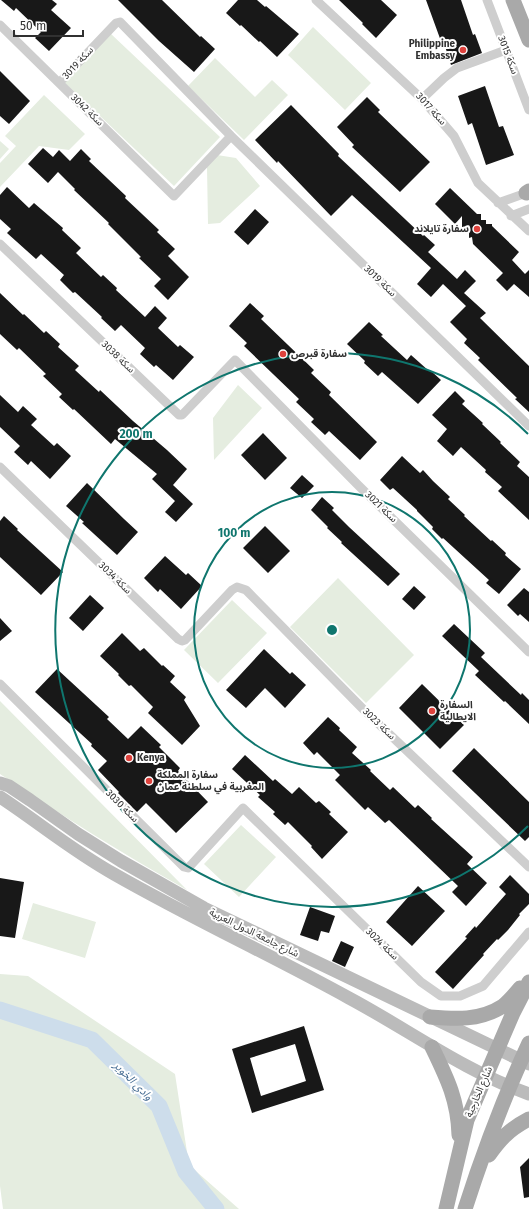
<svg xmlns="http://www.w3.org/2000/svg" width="529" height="1209" font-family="'Fira Sans','Noto Sans Arabic',sans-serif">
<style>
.green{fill:#e5ede0}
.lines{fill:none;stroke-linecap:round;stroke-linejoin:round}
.river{stroke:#cdddeb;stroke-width:17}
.building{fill:#181818;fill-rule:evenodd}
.street{stroke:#cecece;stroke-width:9}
.secondary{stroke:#bbb;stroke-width:13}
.primary{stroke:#a9a9a9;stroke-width:15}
.ring{fill:none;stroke:#0f766e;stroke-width:2}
.poi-dot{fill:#de423d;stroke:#fff;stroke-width:1.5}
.labels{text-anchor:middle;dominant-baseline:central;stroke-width:4;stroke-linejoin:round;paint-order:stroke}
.poi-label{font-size:10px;font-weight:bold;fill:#313131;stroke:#fff;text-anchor:start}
.street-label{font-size:10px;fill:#313131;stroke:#fff}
.water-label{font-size:11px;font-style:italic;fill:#426990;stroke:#fff}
.centre{fill:#0f766e;stroke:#fff;stroke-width:2}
.ring-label{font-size:12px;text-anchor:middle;font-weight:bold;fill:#0f766e;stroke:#fff;stroke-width:4;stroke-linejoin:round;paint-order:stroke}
</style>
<rect width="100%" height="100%" fill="#fff"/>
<path class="green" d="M313,27l58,56 -26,27 -57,-55z
M110,33l110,104 -46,49 -110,-104z
M215,58l40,39 17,-17 16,15 -44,45 -56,-54z
M44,95l41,39 -16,16 -30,-4 -39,41v-24l16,-17 -11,-10z
M0,141l9,8 -9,10z
M217,155l19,3 24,28 -40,37 -12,1 -1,-57z
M238,385l24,23 -48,52 -1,-42z
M338,578l76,77 -48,48 -76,-76z
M232,600l35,33 -49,50 -34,-33z
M0,701l187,189c-64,-36 -126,-75 -187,-116z
M241,825l35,32 -37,40 -35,-33z
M33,903l63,19 -11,36 -63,-19z
M0,974l28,2 147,98 14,91 50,44h-236l-3,-23z"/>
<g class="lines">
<path class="river" d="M0,1010l92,30 67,66 27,66 30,37"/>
</g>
<path class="building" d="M1,0h51l5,4 -6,6 20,18 -22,23 -14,-13 6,-6 -25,-24 -2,3z
M118,0h44l38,37 1,-1 14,13 -21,23 -35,-31z
M238,0h19l8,7 1,-1 33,28 -22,23 -17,-16 -1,1 -18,-17 -1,1 -14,-13z
M339,0h42l16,15 -21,23 -14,-14 1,-1z
M426,0h35l12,35 2,-1 7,19 -31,12 -7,-22 -2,1z
M0,71l30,30 -21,23 -9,-8z
M485,86l14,41 4,-1 11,29 -28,10 -14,-42 -4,2 -10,-29z
M367,97l13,13 -2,2 52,50 -30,30 -48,-45 2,-2 -17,-18z
M291,105l48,49 -1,2 85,80 1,-1 11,10 -7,7 29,27 8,-9 11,11 -12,12 22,20 -6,5 49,48v46l-14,-13 2,-1 -39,-38 2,-2 -16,-15 3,-4 -17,-17 16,-16 -23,-22 -12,13 -14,-13 14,-16 -79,-73 -21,21 -53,-55 -1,2 -22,-23z
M43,148l10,9 6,-7 11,11 11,-12 10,10 -2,2 37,35 -1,2 34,32 -2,2 18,17 -7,7 21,21 -21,23 -14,-14 7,-7 -22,-21 2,-1 -33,-33 1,-1 -35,-33 1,-1 -17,-17 -10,11 -20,-19z
M7,187l22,21 5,-5 29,25 -1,2 19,18 -5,5 25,24 2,-2 14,13 -1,2 29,27 10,-11 12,12 -9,10 20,19 2,-2 14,12 -21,23 -17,-15 -2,2 -14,-13 5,-6 -24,-23 -6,6 -14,-13 1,-1 -27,-25 -2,1 -13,-13 4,-5 -23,-21 -5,5 -29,-26 4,-4 -11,-10v-24z
M450,188l27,26h4v6h5v4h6v2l27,26 -7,8 13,14 4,-4v27l-15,-13 -7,7 -11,-11 7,-7 -30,-29 -1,-7 -3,1v-5h-7v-17l-7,8 -20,-20z
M255,209l14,13 -21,23 -14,-13z
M0,293l23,22 1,-1 20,19 2,-2 14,13 -2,3 21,19 -4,4 24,22 1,-2 33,31 34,29 20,19 -14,16 20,19 -17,18 -11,-10 10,-11 -23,-22 5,-5 -42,-35 -4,5 -37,-35 -1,1 -14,-13 3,-3 -19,-18 3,-2 -27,-26 -2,2 -17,-16z
M250,303l14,13 -3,3 53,51 -3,3 20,19 -2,3 48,47 -17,18 -31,-29 -4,4 -14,-13 3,-3 -18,-17 3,-3 -55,-53 3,-3 -18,-17z
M369,322l14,13 -2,1 26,24 4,-5 18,16 1,-1 11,10 -23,24 -36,-32 -4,4 -14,-13 1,-2 -18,-17z
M455,391l10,10 -3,3 21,19 -1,1 19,18 -1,1 20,19 -3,4 12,11v43l-31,-29 4,-4 -17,-15 1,-2 -25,-23 -8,9 -16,-15 10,-12 -15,-14z
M0,395l18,17 5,-6 14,13 -6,6 23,21 3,-3 14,13 -21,23 -19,-18 -3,4 -14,-13 6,-6 -20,-19z
M263,433l24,25 -22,22 -24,-25z
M402,456l18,17 3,-3 10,11 17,16 -2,2 17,16 -1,1 27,25 1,-1 14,13 -1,2 16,14 -22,25 -13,-11 3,-3 -46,-42 -1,1 -10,-10 1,-2 -16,-16v-1l-24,-22 -3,2 -10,-10z
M302,475l12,11 -12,12 -12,-10z
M87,483l37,36 14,13 -21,23 -35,-32 2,-1 -18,-16z
M322,497l12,11 -2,2 17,17 51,47 -12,12 -47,-43 1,-1 -15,-14 1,-1 -17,-17z
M4,516l14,13 -1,1 46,42 -22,23 -41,-38v-36z
M265,526l25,25 -22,22 -25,-25z
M165,556l21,19 2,-2 14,13 -21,23 -21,-20 -2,3 -14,-14z
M414,586l12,11 -12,13 -12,-11z
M524,588l5,4v30l-9,-8 -2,2 -11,-11z
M90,595l14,13 -21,23 -14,-13z
M0,618l12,13 -12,10z
M454,624l31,29 -4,4 40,38 1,-2 7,7v24l-24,-23 -1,1 -29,-27 4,-4 -37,-35z
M122,633l18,18 4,-3 18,18 1,-1 12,11 -5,6 16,15 -2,3 16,26 -18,19 -34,-32 5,-6 -22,-22 -2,1 -11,-11 1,-1 -19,-18z
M264,649l26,25 2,-2 14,13 -21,23 -20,-20 -19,20 -20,-18z
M57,669l52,48 -2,2 21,20 13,-13 20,19 -2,2 21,21 -2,3 30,31 -32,31 -30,-30 -9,9 -19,-19 1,-1 -21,-22 9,-9 -16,-15 1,-2 -57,-52z
M422,684l42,41 -24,24 -41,-41z
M328,717l12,11 -1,2 18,17 -5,6 19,17 -1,1 20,19 3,-3 22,21 3,-3 14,13 -1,1 42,38 -6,7 20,19 -21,23 -14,-14 6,-6 -69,-66 -4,3 -17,-16 -3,3 -30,-30 5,-5 -23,-23 -3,3 -11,-12z
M474,748l55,54v35l-4,4 -73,-70z
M245,755l28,26 2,-2 17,15 7,-7 17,16 3,-2 12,11 -2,2 19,18 -26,27 -11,-12 1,-1 -24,-24 -3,3 -12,-11 2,-2 -17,-15 2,-2 -28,-26z
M510,875l19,19v10l-10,10 1,1 -12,15 -10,10 -1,-1 -14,15 1,1 -31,34 -18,-17 32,-34 -2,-1 10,-11 1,2 30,-34 -7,-7z
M0,878l24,4 -9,56 -15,-2z
M418,886l27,25 -33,35 -26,-24z
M310,907l25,9 -6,17 -8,-2 -3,10 -18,-6z
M341,941l13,6 -9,20 -13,-6z
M304,1026l20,64 -72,23 -20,-64zM295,1044l11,37 -45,15 -11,-38z
M529,1158v39l-5,1 -4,-31z"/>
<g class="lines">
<path class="street" d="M316,0l106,99 32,37 24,47 51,48
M487,0l42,110
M0,25l174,171 57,-60
M59,83l57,-60 4,-1 111,114 298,290
M422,99l22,-21 13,-10 49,-18
M498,203l31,-11
M511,216l18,-7
M0,244l179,171h3l53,-55 124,126 170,166
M0,467l178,172 4,2 3,-1 47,-50 5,-3 9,3 117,119 166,158
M0,684l184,183 4,1 3,-3 52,-57 178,174 20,14h19l23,-10 46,-54"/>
<path class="secondary" d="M0,783l9,3 21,14 48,34 43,27 83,47 325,156
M0,797c38,25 74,55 114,77 77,44 157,81 235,124 60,32 115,73 180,96"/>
<path class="primary" d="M513,0l16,40
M526,193l3,-2
M430,1017c25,2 50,4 73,-11 6,-5 12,-12 17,-18
M432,1047c15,31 26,53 27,88
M489,1155c12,-17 21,-26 40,-36
M446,1209l21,-89 46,-107 16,-31
M465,1209c18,-56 39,-112 64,-166"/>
</g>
<g class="ring">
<circle cx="332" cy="630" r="138"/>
<path d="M528 826A277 277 0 1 1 528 434"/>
</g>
<g class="poi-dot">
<circle cx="463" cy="50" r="4"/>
<circle cx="477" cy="229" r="4"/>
<circle cx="283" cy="354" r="4"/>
<circle cx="432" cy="711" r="4"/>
<circle cx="129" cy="758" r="4"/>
<circle cx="149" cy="781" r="4"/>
</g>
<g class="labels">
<g class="poi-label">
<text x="455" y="44" text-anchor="end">Philippine<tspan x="455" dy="12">Embassy</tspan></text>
<text x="469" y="229" text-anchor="end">سفارة تايلاند</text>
<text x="291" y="354">سفارة قبرص</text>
<text x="440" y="705">السفارة<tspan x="440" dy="12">الايطالية</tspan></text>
<text x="137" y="758">Kenya</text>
<text x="157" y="775">سفارة المملكة<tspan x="157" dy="12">المغربية في سلطنة عمان</tspan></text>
</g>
<g class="street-label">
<text transform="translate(508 55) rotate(69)">سكة 3015</text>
<text transform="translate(78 63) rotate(-47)">سكة 3019</text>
<text transform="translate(431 109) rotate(48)">سكة 3017</text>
<text transform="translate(87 110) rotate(44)">سكة 3042</text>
<text transform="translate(380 281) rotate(44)">سكة 3019</text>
<text transform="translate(118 357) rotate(44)">سكة 3038</text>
<text transform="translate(381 507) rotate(44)">سكة 3021</text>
<text transform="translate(115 578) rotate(44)">سكة 3034</text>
<text transform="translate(379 724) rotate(44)">سكة 3023</text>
<text transform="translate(122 806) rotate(45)">سكة 3030</text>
<text transform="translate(254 933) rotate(26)">شارع جامعة الدول العربية</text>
<text transform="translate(382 944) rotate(44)">سكة 3024</text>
<text transform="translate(479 1092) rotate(-67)">شارع الخارجية</text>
</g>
<g class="water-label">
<text transform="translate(133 1081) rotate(45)">وادي الخوير</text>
</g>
</g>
<circle cx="332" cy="630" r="6" class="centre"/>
<g class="ring-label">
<text x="136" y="438">200 m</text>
<text x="234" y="537">100 m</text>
</g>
<path d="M14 30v6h69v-6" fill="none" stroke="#313131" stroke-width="2"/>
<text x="20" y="30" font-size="12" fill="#313131" stroke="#ffffff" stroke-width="3" paint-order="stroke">50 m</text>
</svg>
